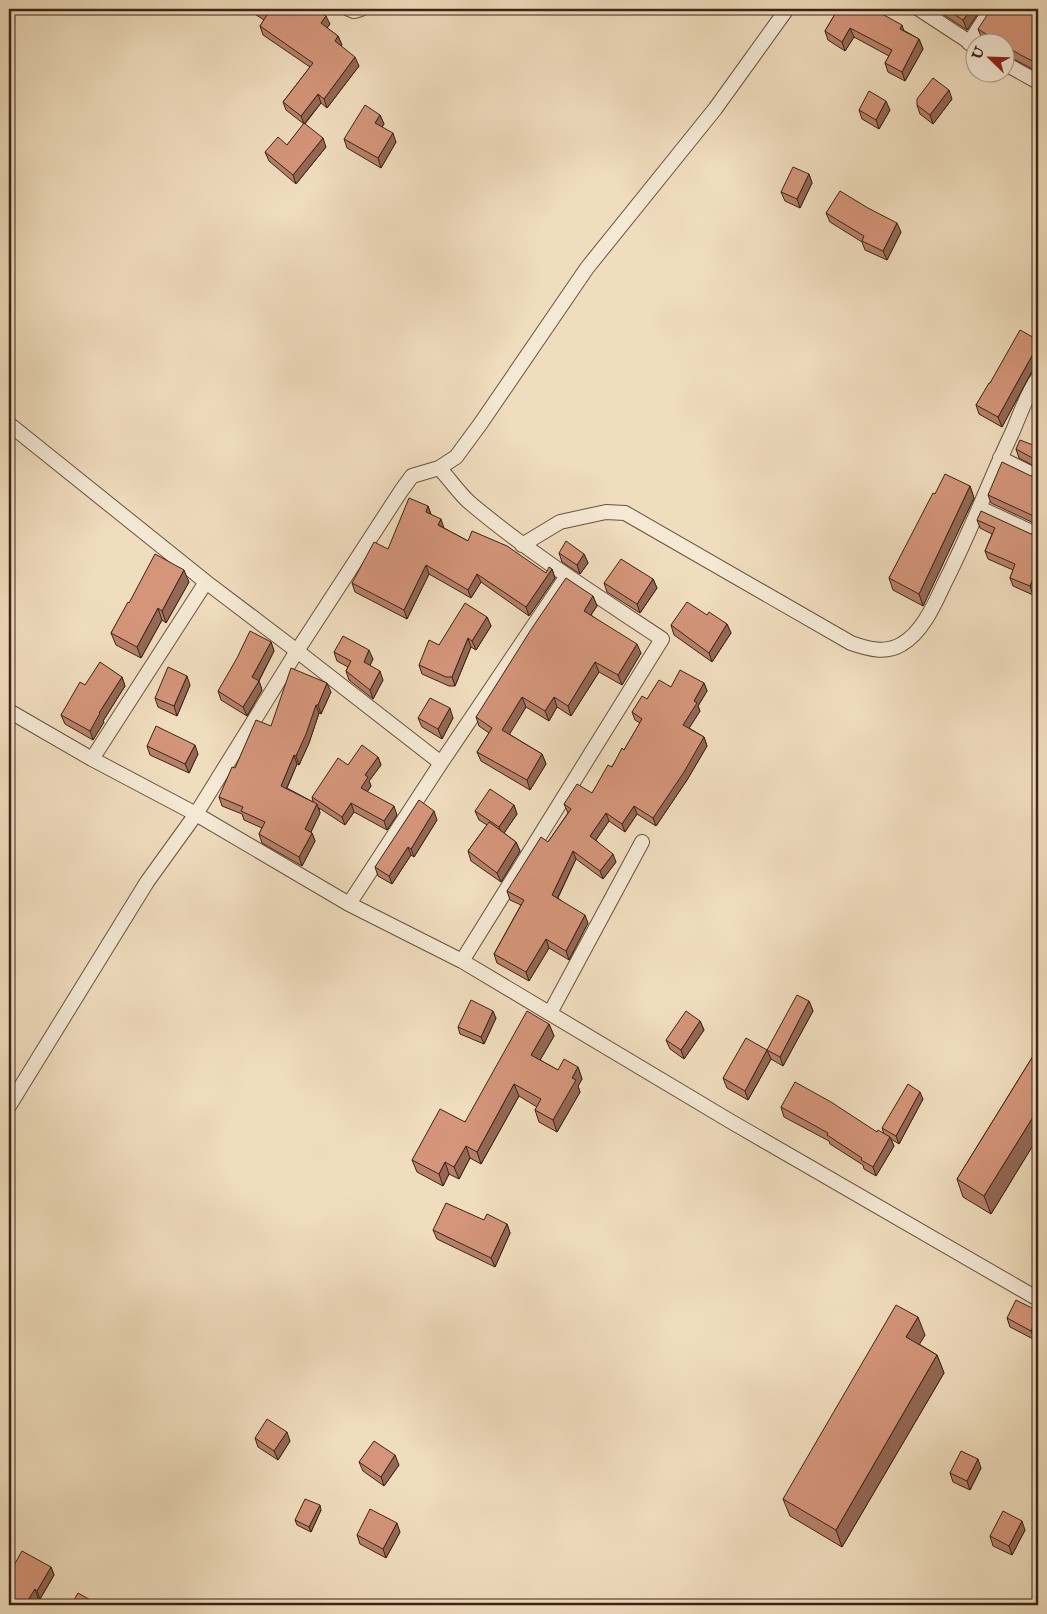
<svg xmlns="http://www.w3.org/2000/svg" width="1047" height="1614" font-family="'IM FELL English',serif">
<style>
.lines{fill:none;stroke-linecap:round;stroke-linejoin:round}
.street-casing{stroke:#695240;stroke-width:16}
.street{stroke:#f5e9d5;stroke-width:14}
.wall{fill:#b68069;stroke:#3c2416}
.shaded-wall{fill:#946855;stroke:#3c2416}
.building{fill:#d4957a;stroke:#3c2416}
</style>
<rect width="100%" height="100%" fill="#f0ddbe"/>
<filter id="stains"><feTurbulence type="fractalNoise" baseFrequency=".004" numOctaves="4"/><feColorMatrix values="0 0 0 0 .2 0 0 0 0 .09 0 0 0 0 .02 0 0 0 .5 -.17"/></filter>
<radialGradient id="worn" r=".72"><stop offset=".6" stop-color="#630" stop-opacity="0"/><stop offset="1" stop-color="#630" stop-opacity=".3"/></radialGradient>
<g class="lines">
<defs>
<path id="street" d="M349,9l5,2 7,-2
M919,9l55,36
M969,43l22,-34
M1004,63l34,19
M9,424l197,158 91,69 -101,163 -49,68 -138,224
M1000,458l38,19
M439,468c10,10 19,24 30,34 60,51 127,93 193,137l-200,322
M980,508l58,27
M522,545l38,-23 46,-10 19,1 226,130c17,6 35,11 51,1 21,-12 33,-41 43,-62 25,-49 44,-100 67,-149 8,-18 15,-40 26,-55
M9,711l83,48 104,55 153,90 113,57 268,160 308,178
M92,759l114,-177
M441,763l-144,-112 104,-160 11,-15 27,-8 17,-11 25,-34 106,-155 128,-159 72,-100
M349,904l92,-141 126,-187
M550,1013l92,-171"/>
</defs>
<use href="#street" class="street-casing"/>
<use href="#street" class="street"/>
</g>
<path class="wall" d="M247,9h69l14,15 -3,4 11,8 4,9 -1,1 18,20 -32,42 -6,-5 -16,21 21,23 -30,37 -27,-23 -4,-9 22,-7 17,-21 -18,-14 -3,-8 27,-35 -47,-32 -3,-9 4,-6z
M440,9h15l-3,5z
M838,9l67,22 14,8 4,10 -18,32 -17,-9 -3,-9 4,-7 -35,-19 -9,14 -17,-11 -3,-9z
M935,9h46l-14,21z
M1038,9v63l-34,-18v-12h-17l-5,-3 -4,-10z
M952,99l-19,25 -13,-10 -3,-9z
M859,110h31l-11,19 -17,-10z
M380,115l4,9 -2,3 14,15 -15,26 -34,-20 -3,-9z
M809,174l3,9 -12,25 -15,-7 -4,-9z
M826,213l75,19 -14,28 -22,-10 -3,-8 -32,-20z
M1038,340v20l-36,67 -23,-13 -3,-9 14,-22z
M1038,447v21l-19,-10 -3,-9z
M1031,476h7v49l-47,-22 -3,-8z
M970,486l4,12 -51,108 -30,-16 -4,-12 46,-84z
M428,506l3,8 13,14 24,13 78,32 6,-4 3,9 -26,38 -48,-34 -10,16 -42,-24 -22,45 -52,-27 -3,-9 36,-34z
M977,520l54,14h7v51h-1l-4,10 -20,-9 -3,-8 3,-8 -25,-11 -3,-8 7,-17 -12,-6z
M559,553l25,1 4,9 -8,11 -18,-12z
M653,579l4,9 -17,25 -33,-21 -3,-9z
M189,582l-23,41 -4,-3 -21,38 -25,-13 -5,-12 18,-30z
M593,596l4,10 -6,9 50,38 -19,32 -23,-13 -28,44 -14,-9 -8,14 -23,-14 -17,27 33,20 4,10 -16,26 -49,-29 -4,-9 12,-19 -10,-7 -3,-9z
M707,615l20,9 4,9 -19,29 -38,-27 -3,-10z
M487,617l4,9 -15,24 -5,-3 -16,39h-6l-27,-12 -3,-9 20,-20z
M271,642l3,9 -15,30 3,9 -15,26 -26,-16 -3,-9z
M334,652l39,7 -3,6 13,15 -10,19 -24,-19 -3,-9 2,-4 -11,-6z
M122,677l3,9 -22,35 1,1 -11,18 -28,-16 -4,-9 24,-30z
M704,683l3,8 -9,15 2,5 -11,17 15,9 3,9 -20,34 -31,46 -19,-12 -12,18 -16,-11 -13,19 20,22 -13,17 -27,-20 -18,39 30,25 -19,37 -20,-12 -20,33 -32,-18 -3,-9 27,-49 -11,-5 -3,-9 41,-49 20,-29 -4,-9 28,-11 32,-43 16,-27 -5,-3 -3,-8 15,-13 24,-12z
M190,685l-13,31 -19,-9 -3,-9z
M331,692l-10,22 -2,-1 -10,30 -10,22 -2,-1 -10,24 26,14 -1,-5 36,-32 30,-8 3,8 -12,16 2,5 -4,6 30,23 -10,15 -33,-18 -9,13 -26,-17 1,5 -9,19 1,1 3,8 -13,25 -40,-23 -3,-9 3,-6 -18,-8 -2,-6 -20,-8 -3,-9 52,-71z
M418,718h35l-11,21 -20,-12z
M147,746l51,8 -9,19 -39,-18z
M514,805l3,9 -13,19 12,9 4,9 -19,31 -30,-21 -3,-10 19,-26 -8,-5 -4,-9z
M437,820l-23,37 -3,-2 -19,29 -14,-8 -3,-9z
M809,1001l4,10 -30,55 -12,-7 -23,41 -21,-12 -4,-10 44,-28z
M496,1018l-12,26 -24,-10 -2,-7z
M700,1021l4,9 -20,29 -14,-10 -4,-9z
M549,1024l5,12 -14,24 18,10 20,-3 4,12 -4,7 2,6 -23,40 -18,-10 -4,-12 2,-3 -18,-11 -38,68 -11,-6 -11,21 -10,-5 -6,12 -26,-14 -5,-12 53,-38z
M1038,1048v89l-47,77 -28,-17 -6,-18z
M923,1099l-24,45 -8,-5 3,7 -18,30 -12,-7 -1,-4 -33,-21 -1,-3 -45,-24 -3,-10 103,27 -2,-6z
M484,1220l23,4 3,9 -15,34 -58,-28 -4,-9z
M1038,1311l-3,29 -25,-13 -3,-9z
M925,1335l-6,9 18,11 7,18 -102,174 -52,-31 -7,-17z
M255,1438l35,3 -12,19 -20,-13z
M359,1462l40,3 -15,21 -21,-15z
M981,1468l-11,22 -17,-8 -3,-9z
M321,1510l-10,22 -14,-7 -2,-5z
M1025,1530l-13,25 -19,-9 -3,-10z
M400,1532l-14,26 -26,-14 -3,-9z
M51,1567l3,8 -14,24 -2,-1 -5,7h-24z"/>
<path class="shaded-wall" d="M450,9h5l-3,5z
M971,9h10l-14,21 -4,-10z
M326,16l4,8 -6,7 -3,-8z
M902,25l3,9 -5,-5z
M850,28l4,9 -9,14 -3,-9z
M338,36l4,9 -4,4 -3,-8z
M919,39l4,10 -18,32 -3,-9z
M355,57l4,9 -32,42 -3,-9z
M1038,59v10l-2,-6z
M949,90l3,9 -19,25 -3,-9z
M318,94l3,9 -17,21 -3,-8z
M886,101l4,9 -11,19 -3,-9z
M380,115l4,9 -6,8 -3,-9z
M393,133l3,9 -15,26 -3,-10z
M323,138l3,9 -30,37 -3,-9z
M809,174l3,9 -12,25 -3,-9z
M897,223l4,9 -14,28 -4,-9z
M1038,345v15l-36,67 -4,-10z
M970,486l4,12 -51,108 -4,-12z
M428,506l3,9 -5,-3z
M441,519l3,9 -6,-3z
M584,554l4,9 -8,11 -3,-9z
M426,565l3,9 -22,45 -3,-9z
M552,569l3,9 -26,38 -3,-9z
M184,570l5,12 -23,41 -4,-12z
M477,574l4,8 -10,16 -3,-8z
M1034,576l3,9 -4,10 -3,-9z
M653,579l4,9 -17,25 -3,-9z
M593,596l4,10 -10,14 -3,-9z
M158,608l4,12 -21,38 -4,-11z
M487,617l4,9 -15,24 -4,-9z
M727,624l4,9 -19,29 -3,-9z
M468,638l3,9 -16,39 -3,-9z
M271,642l3,9 -18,35 -4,-9z
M637,644l4,9 -19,32 -4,-10z
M369,650l4,9 -6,12 -3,-9z
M595,662l4,10 -28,44 -3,-10z
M380,671l3,9 -10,19 -3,-9z
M187,676l3,9 -13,31 -3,-10z
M122,677l3,9 -22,35 1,1 -11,18 -3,-9 9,-18z
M259,681l3,9 -15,26 -4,-9z
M327,683l4,9 -10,22 -3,-9z
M704,683l3,8 -9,15 2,5 -14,22 -3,-8 11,-24z
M522,697l4,10 -20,33 -4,-10z
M554,697l3,10 -8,14 -4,-10z
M316,705l3,8 -10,30 -10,22 -3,-9z
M450,708l3,10 -11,21 -4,-10z
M704,737l3,9 -20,34 -31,46 -3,-8z
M195,745l3,9 -9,19 -4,-9z
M542,754l4,10 -16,26 -3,-10z
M294,755l3,9 -13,30 -3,-8z
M378,757l3,8 -12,16 2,5 -7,11 -3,-9 4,-13z
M351,803l3,9 -9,13 -3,-8z
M317,804l3,9 -12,25 -3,-9z
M514,805l3,9 -15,22 -3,-9z
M394,806l3,9 -10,15 -3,-9z
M634,806l3,8 -12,18 -3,-8z
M434,811l3,9 -23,37 -3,-8z
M606,813l3,8 -16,23 -3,-8z
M312,833l3,8 -13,25 -3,-9z
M516,842l4,9 -19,31 -4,-9z
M408,847l3,8 -19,29 -3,-8z
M573,851l3,8 -21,44 -3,-8z
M613,854l3,8 -13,17 -3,-8z
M585,915l3,8 -19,37 -3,-9z
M546,939l3,9 -20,33 -3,-9z
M809,1001l4,10 -30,55 -3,-9z
M493,1011l3,7 -12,26 -3,-7z
M700,1021l4,9 -20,29 -3,-9z
M549,1024l5,12 -18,31 -5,-12z
M767,1050l4,9 -23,41 -3,-9z
M578,1067l4,12 -4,7 2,6 -23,40 -4,-12 19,-42z
M514,1084l5,12 -38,68 -4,-12z
M920,1092l3,7 -24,45 -3,-8z
M1038,1109v28l-47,77 -7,-18z
M890,1137l4,9 -18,30 -3,-9z
M466,1146l4,12 -11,21 -5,-12z
M445,1162l4,12 -6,12 -4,-12z
M507,1224l3,9 -15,34 -4,-9z
M918,1317l7,18 -12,20 -7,-18z
M1038,1317v16l-3,7 -4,-9z
M937,1355l7,18 -102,174 -6,-17z
M287,1432l3,9 -12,19 -4,-9z
M395,1455l4,10 -15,21 -3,-9z
M978,1459l3,9 -11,22 -3,-9z
M320,1505l1,5 -10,22 -2,-5z
M1022,1521l3,9 -13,25 -3,-9z
M397,1523l3,9 -14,26 -3,-9z
M51,1567l3,8 -14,24 -3,-8z
M35,1589l3,9 -5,7h-8z"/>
<path class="building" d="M256,9h60l10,7 -5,7 17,13 -3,5 20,16 -31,42 -6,-5 -17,22 -18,-14 30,-39 -53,-37 7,-11z
M838,9h35l29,16 -2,4 19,10 -17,33 -17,-9 7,-13 -42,-22 -8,14 -17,-11z
M946,9h25l-8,11z
M991,9h47v50l-2,4 -32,-17v-4h-5l-21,-13z
M933,78l16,12 -19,25 -13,-10v-6z
M869,91l17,10 -10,19 -17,-10z
M365,105l15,10 -5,8 18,10 -15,25 -34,-19z
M304,123l19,15 -30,37 -28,-23 13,-15 9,8z
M793,167l16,7 -12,25 -16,-7z
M840,191l28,17 29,15 -14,28 -21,-10 2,-5 -38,-23z
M1020,330l18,10v5l-40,72 -22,-12 13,-22h1z
M1020,440l18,7v14l-22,-12z
M1002,462l29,14h7v42l-50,-23z
M945,474l25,12 -51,108 -30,-16 44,-85 2,1z
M409,498l19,8 -2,6 15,7 -3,6 30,16 4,-10 35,15 39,27 3,-6 3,2 -26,38 -49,-33 -9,16 -42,-25 -22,45 -52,-27 22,-41 14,7z
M981,511l50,23h7v44l-4,-2 -4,10 -20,-8 5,-14 -30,-13 10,-23 -18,-8z
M566,541l18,13 -7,11 -18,-12z
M155,554l29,16 -22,41 -4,-3 -21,39 -26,-14 17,-31 1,1z
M621,559l32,20 -16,25 -33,-21z
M566,578l27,18 -9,15 53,33 -19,31 -23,-13 -27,44 -14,-9 -9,14 -23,-14 -20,33 40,24 -15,26 -50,-28 15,-24 -16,-11 56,-89z
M687,602l20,13 2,-3 18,12 -18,29 -38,-28z
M465,603l22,14 -15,24 -4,-3 -16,39h-6l-27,-12 10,-25 10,5z
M250,631l21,11 -19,35 7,4 -16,26 -25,-16 19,-33z
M343,636l26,14 -5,12 16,9 -10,19 -24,-19 5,-10 -17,-9z
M100,662l22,15 -23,36h1l-10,18 -29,-16 19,-33 5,3z
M168,667l19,9 -13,30 -19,-8z
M291,668l36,15 -9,22h-2l-10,29 -10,22 -2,-1 -13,31 36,18 -12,25 7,4 -13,24 -40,-23 6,-12 -24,-11 2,-4 -24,-10 13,-30 3,1 21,-48 15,6z
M680,670l24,13 -10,18 3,2 -14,22 21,12 -20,35 -31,46 -19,-12 -12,18 -16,-11 -16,23 23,18 -13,17 -27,-20 -21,44 33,20 -19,36 -20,-12 -20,33 -32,-18 30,-54 -17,-9 34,-54 7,5 23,-33 -7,-5 13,-20 15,9 16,-28 4,2 10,-19 2,2 18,-31 -10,-7 10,-16 5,3 12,-19 12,7z
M430,698l20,10 -12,21 -20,-11z
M156,726l39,19 -10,19 -38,-18z
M362,745l16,12 -13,18 3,2 -7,11 33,18 -10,15 -33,-18 -9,14 -30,-20 26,-39 10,7z
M490,789l24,16 -15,22 -24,-16z
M419,800l15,11 -23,38 -3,-2 -19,29 -14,-9z
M489,822l27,20 -19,31 -29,-22z
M797,995l12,6 -29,56 -13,-7z
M471,1000l22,11 -12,26 -23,-10z
M527,1011l22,13 -18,31 27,15 6,-11 14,8 -6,11 4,2 -23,40 -18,-10 6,-11 -27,-15 -37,68 -11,-6 -12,21 -9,-5 -6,12 -27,-14 28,-51 25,13z
M686,1011l14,10 -19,29 -15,-10z
M746,1038l21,12 -22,41 -22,-13z
M1038,1048v61l-54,87 -27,-17z
M795,1082l36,20 46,30 1,-2 12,7 -17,30 -12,-7 1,-2 -35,-23 1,-2 -47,-26z
M908,1084l12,8 -24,44 -14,-8z
M446,1203l38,17 3,-6 20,10 -16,34 -58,-28z
M1016,1300l22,11v6l-7,14 -24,-13z
M896,1305l22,12 -12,20 31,18 -101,175 -53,-31z
M267,1419l20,13 -13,19 -19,-13z
M374,1441l21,14 -14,22 -22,-15z
M961,1451l17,8 -11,22 -17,-8z
M305,1499l15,6 -11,22 -14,-7z
M370,1509l27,14 -14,26 -26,-14z
M1003,1511l19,10 -13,25 -19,-10z
M22,1551l29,16 -14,24 -2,-2 -10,16h-16v-31z
M78,1593l16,9 -1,3h-22z"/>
<rect width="1047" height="1614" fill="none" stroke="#f0ddbe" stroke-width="30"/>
<rect x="10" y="10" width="1027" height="1594" fill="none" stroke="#3c2416" stroke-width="2.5"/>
<rect x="15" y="15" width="1017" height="1584" fill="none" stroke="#3c2416"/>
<g transform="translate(990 58) rotate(293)"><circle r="24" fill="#f5e9d5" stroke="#ab9a89"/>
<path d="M0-4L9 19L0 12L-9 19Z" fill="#8f2418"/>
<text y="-8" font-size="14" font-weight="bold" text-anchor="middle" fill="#3c2416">U</text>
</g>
<rect width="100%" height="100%" filter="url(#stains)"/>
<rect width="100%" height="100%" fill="url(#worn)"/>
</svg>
